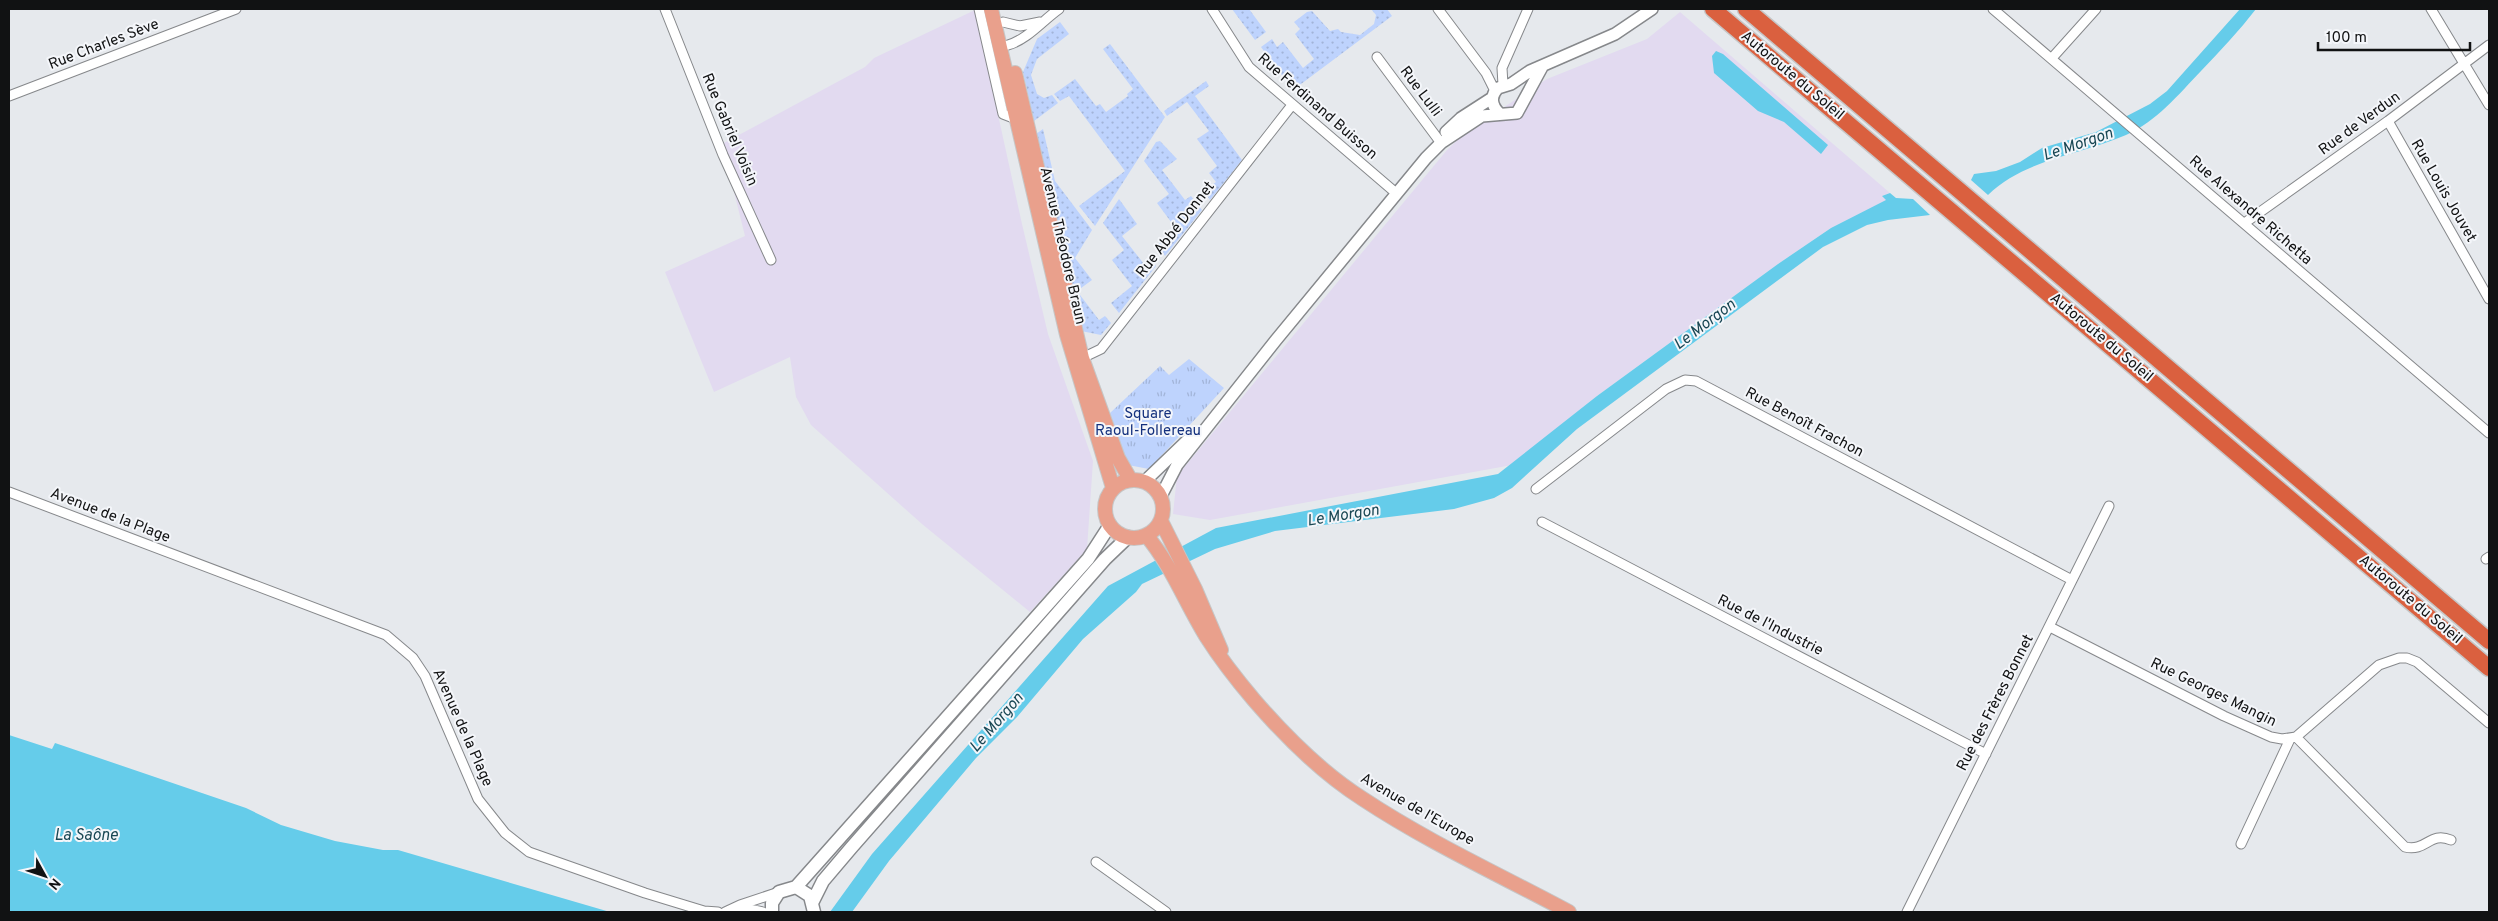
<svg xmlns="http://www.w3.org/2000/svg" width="2498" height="921" font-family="Overpass,sans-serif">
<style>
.commercial{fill:#e2daf0}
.grass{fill:url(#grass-dots)}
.park{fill:url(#park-tufts)}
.water{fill:#65ccea}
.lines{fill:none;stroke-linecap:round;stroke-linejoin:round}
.minor-casing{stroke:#86888b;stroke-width:11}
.tertiary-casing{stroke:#86888b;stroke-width:14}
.secondary-casing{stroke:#86888b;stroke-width:15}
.primary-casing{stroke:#c6c6c6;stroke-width:16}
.motorway-casing{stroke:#c6c6c6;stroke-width:19}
.minor{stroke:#fff;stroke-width:9}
.tertiary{stroke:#fff;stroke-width:11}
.secondary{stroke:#fff;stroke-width:12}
.primary{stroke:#e9a08c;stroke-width:14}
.motorway{stroke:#da603f;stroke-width:16}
.labels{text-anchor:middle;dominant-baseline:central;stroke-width:4;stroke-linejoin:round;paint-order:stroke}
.street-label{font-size:15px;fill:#111213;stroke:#f4f6fa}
.park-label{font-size:15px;fill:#14317e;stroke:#f4f6fa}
.water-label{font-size:16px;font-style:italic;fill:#194754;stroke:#f4f6fa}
</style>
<defs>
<pattern id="grass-dots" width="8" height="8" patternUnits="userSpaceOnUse" patternTransform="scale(1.25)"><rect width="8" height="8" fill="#bed3fd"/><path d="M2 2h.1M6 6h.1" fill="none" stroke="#a2b4d8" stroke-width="1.8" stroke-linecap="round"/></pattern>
<pattern id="park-tufts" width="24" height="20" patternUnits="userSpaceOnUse" patternTransform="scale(1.25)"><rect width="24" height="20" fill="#bed3fd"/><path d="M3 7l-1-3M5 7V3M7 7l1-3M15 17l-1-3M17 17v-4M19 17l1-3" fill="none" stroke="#a2b4d8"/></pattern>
</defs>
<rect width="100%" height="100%" fill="#e6e9ed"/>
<path class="commercial" d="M975,10l47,214 26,110 45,127 -6,88 -57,63 -108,-88 -111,-99 -15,-28 -6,-40 -76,35 -49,-120 80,-36 -23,-92 143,-77 9,-9z
M1680,12l210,181 -8,3 5,4 -56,28 -53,36 -181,132 -85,69 -302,55 -37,-6 4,-38 270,-326 19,-18 81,-53 100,-40z"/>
<path class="grass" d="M1232,9h17l17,23 -11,8z
M1371,9h16l5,7 -99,74 -32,-43 11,-8 5,8 6,-5 20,26 11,-9 -19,-25 5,-5 -6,-7 13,-10 5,-1 18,20 8,-2 3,3 19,3 14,-11 2,-9z
M1060,22l9,12 -32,25 -6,16 6,19 7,4 8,-3 6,8 -24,18 -11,-49 14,-33z
M1110,44l55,73 -70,109 -16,-20 46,-35 -56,-75 -9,5 -6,-7 21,-15 21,27 4,-2 6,8 22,-16 -1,-2 6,-5 -30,-40z
M1206,81l3,5 -14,10 47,64 -32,40 -6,-9 12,-9 -7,-9 8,-7 -20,-27 12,-8 -22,-29 -20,14 -3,-5z
M1043,129l12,52 37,49 -17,28 17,22 -15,11 22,29 6,-4 6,7 -10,12 -20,-4 -45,-197z
M1160,141l17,18 -15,11 23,30 6,-4 11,14 -37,46 -8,-11 20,-15 -20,-27 12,-9 -25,-33 12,-19z
M1119,199l18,25 -15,12 22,28 7,-5 5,7 -37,47 -8,-10 21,-17 -20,-26 12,-10 -21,-27z"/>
<path class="park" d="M1189,359l35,29 -75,81 -21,-4 -18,-52 50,-47 9,9z"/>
<path class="water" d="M2240,9h16c-17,22 -36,42 -55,62 -23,24 -44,50 -75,64 -46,20 -101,24 -138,60l-17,-15 3,-6 22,-3 24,-9 22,-14 54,-16 54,-28 17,-13z
M1716,51l7,3 105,91 -7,9 -37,-32 -26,-11 -44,-38 -2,-17z
M1890,193l6,5 17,1 17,16 -42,5 -21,5 -44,22 -246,182 -65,59 -18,10 -40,11 -179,22 -60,18 -73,35 -6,8 -53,47 -66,78 -41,41 -87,103 -37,51h-22l42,-58 236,-268 108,-58 282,-54 99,-78 181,-132 53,-36 55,-28 -4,-4z
M9,735l43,14 3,-6 191,65 35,17 54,16 48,9h15l212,62h-601z"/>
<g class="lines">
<defs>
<path id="minor" d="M665,9l58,146 48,105
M979,9l24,105 13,5
M1212,9l37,58 147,126
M1438,9l48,64 9,18
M1993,9l496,424
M2431,9l58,96
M1003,22l17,4 20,-4
M1008,45c20,-6 34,-24 51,-36
M1377,57l64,86
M2052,58l44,-49
M1503,85l-1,-17 26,-59
M9,96l227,-87
M2388,121l101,178
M2246,222l142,-101 101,-76
M1078,360l23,-11 191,-244
M1536,489l130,-100 19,-9 11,1 376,199
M9,492l377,143 27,23 12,18 53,123 27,34 24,19 116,41 59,18 14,1
M1542,522l444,232
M2486,559l3,-2
M2050,627l174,89 47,21 11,2 14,-2 83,-72 20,-7h8l10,4 72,61
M2296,737l109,110c22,5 24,-16 46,-7
M2241,844l49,-105
M1096,862l70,50
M725,912l15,-7 39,-13
M741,912l13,-2 9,2
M1907,912l202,-406"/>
<path id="tertiary" d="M1499,113c-8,-8 -9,-17 -1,-25l13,-4 19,-13 85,-37 37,-25
M1446,132l15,-14 31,-20
M1145,481l48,-46
M1161,496l16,-31 99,-125 150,-182 15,-15 41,-27 35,-3 25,-46"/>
<path id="secondary" d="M796,887l292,-328 22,-34
M813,901l10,-20 28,-33 254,-289 23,-22
M772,912v-9l7,-11 17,-5 14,9 4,16"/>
<path id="primary" d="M991,9l76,326 46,153
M1015,73l67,285 36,100 12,21
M1105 509a29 29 0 1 1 58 0a29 29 0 1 1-58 0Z
M1161,521l34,68 26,61
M1146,535c26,31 39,67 60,101 14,22 31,44 48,64 31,36 68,73 109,99 65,43 137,76 206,113"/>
<path id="motorway" d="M1713,9l776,659
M1746,9l743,632"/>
</defs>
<use href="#minor" class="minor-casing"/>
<use href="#tertiary" class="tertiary-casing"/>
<use href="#secondary" class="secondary-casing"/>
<use href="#primary" class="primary-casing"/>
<use href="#motorway" class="motorway-casing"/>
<use href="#minor" class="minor"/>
<use href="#tertiary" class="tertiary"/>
<use href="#secondary" class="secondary"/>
<use href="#primary" class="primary"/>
<use href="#motorway" class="motorway"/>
</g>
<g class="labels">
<g class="street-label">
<text transform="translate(104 45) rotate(-21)">Rue Charles Sève</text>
<text transform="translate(1792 76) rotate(40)">Autoroute du Soleil</text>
<text transform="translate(1420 92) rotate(53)">Rue Lulli</text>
<text transform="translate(1317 107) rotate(41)">Rue Ferdinand Buisson</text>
<text transform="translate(2360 124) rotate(-36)">Rue de Verdun</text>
<text transform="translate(729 130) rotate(67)">Rue Gabriel Voisin</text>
<text transform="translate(2443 191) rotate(60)">Rue Louis Jouvet</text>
<text transform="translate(2250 211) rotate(41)">Rue Alexandre Richetta</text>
<text transform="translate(1176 230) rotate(-52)">Rue Abbé Donnet</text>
<text transform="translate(1062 246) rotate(77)">Avenue Théodore Braun</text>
<text transform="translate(2101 338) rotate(40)">Autoroute du Soleil</text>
<text transform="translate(1804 423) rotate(28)">Rue Benoît Frachon</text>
<text transform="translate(110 516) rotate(21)">Avenue de la Plage</text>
<text transform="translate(2410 600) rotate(40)">Autoroute du Soleil</text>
<text transform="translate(1770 626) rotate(27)">Rue de l'Industrie</text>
<text transform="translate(2213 693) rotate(26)">Rue Georges Mangin</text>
<text transform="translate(1996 703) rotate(-63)">Rue des Frères Bonnet</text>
<text transform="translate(462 728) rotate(66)">Avenue de la Plage</text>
<text transform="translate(1417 810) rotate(30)">Avenue de l'Europe</text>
</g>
<g class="park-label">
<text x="1148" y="414">Square<tspan x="1148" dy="17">Raoul-Follereau</tspan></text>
</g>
<g class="water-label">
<text transform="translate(2078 145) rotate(-19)">Le Morgon</text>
<text transform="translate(1705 325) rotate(-37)">Le Morgon</text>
<text transform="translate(1343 516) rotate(-9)">Le Morgon</text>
<text transform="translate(997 723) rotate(-49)">Le Morgon</text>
<text x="86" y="836">La Saône</text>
</g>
</g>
<rect width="2498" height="921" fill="none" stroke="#111213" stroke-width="20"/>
<g transform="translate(45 876) rotate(130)" stroke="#f4f6fa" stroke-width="4" paint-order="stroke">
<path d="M0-4L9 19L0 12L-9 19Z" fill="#111213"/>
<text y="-8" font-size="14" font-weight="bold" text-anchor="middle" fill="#111213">N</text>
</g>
<path d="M2318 42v8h152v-8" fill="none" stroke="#111213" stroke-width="2.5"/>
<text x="2326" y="42" font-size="15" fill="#111213" stroke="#f4f6fa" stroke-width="4" paint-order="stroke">100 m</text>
</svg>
